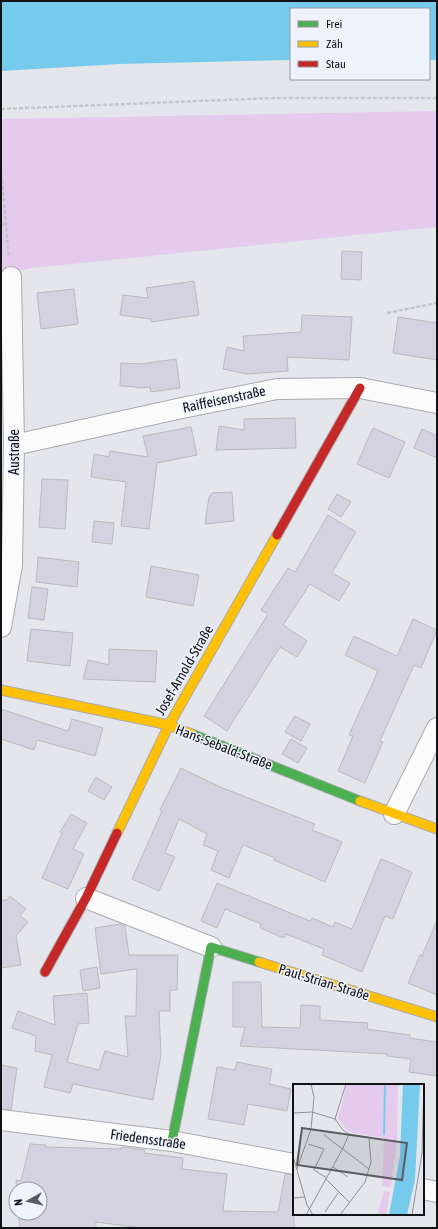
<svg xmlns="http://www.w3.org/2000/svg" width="438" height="1229" font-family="'Asap Condensed',sans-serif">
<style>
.green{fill:#e4cbee}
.water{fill:#76cbed}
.building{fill:#d4d1e1;stroke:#bababe}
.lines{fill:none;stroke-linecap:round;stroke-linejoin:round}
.street-casing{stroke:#a9aaaf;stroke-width:22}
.fast-casing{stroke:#a9aaaf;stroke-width:11}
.slow-casing{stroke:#a9aaaf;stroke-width:11}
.jam-casing{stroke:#a9aaaf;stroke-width:11}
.path{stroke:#c5c6c8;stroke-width:2.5;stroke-dasharray:4 2;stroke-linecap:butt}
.street{stroke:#fbfbfc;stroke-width:20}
.fast{stroke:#4caf50;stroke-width:9}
.slow{stroke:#ffc107;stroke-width:9}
.jam{stroke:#c62828;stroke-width:9}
.labels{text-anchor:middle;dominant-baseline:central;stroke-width:3;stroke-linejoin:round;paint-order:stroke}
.street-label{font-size:14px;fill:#111216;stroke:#eef2fd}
.inset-river{fill:none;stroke:#76cbed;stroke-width:2}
.inset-road{fill:none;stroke:#909196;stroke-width:1}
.view{fill:#5b5c61;fill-opacity:0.15;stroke:#5b5c61;stroke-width:2}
.inset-edge{fill:none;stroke:#111216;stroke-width:2}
</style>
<rect width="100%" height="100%" fill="#e4e6ec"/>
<path class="green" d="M437,111v116l-405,41 -31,7v-156z"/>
<path class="water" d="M1,1h436v59h-8v-51h-138v51l-171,4 -119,7z"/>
<path class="building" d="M342,251l20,1 -1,28 -20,-1z
M194,281l5,34 -48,7v-3l-31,-4 3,-20 25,3 -2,-10z
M74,289l4,35 -37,5 -4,-36z
M302,315l50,2 -3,43 -62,-3 1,14 -41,3 -24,-5 4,-22 17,4 -1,-15 58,-4z
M398,317l39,6v37l-44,-7z
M176,359l4,29 -29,4 -1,-5 -13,1v-1l-17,-1 1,-23 19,1z
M295,418l1,30 -80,2 3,-24 25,4v-11z
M191,427l6,28 -40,8 -8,66 -28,-3 5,-44 -35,-5 3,-23 15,3 1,-6 38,6 -5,-21z
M373,428l32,14 -16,36 -32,-14z
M422,429l15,7v22l-23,-10z
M42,479l26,1 -3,49 -26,-2z
M232,492l2,29 -29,3 4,-27 3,-4z
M337,494l14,8 -10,15 -13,-8z
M328,515l28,17 -24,41 18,10 -11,18 -29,-17 -27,41 24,16 -10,16 -17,-10 -53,84 -23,-15 64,-102 -7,-4 27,-42 7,4z
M94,521l20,2 -2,21 -20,-2z
M38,557l41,5 -2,25 -41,-5z
M151,566l48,9 -6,31 -47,-9z
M32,587l16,2 -4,31 -16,-2z
M413,619l24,11 -16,38 -7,-3 -34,76 3,1 -18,41 -27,-12 15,-35 -4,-1 29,-64 -33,-16 9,-19 43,20z
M31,629l42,4 -3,33 -43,-5z
M109,649l48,2 -2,31 -72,-3 5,-19 21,5z
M1,709l67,22 4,-12 31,9 -8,28 -58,-16 -3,10 -33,-11z
M295,716l15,8 -9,17 -16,-9z
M291,739l16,9 -9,15 -16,-9z
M181,768l39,19 95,37 -3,6 30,12 -17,40 -51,-22 1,-2 -32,-13 -14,33 -18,-8 7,-19 -15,-6 4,-11 -28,-15 -14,34 10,4 -16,34 -27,-12 30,-68 -2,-1z
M96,777l16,10 -8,13 -16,-9z
M71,814l16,9 -14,26 11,5 -16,35 -26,-11 20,-45 -2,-1z
M381,859l31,13 -19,47 -8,-3 -23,56 -40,-17 2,-6 -38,-15 -2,4 -24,-10 1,-4 -36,-15 -8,19 -16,-7 16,-38 93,38 2,-3 21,9 2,-5 17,7z
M10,896l16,13 -6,7 8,6 -12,14 5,29 -20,3v-68h6z
M437,920v75l-29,-12 12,-28 2,1z
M120,924l5,2 4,29h49l-1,35h-7v21h-11l2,44 -8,45 -80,-16 -3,9 -26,-6 8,-32 -17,-4 1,-15 -24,-8 6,-17 37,14 -2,-29 34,-3 2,30 -11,1 -11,38 32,8 6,-19 23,6 -3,-41h11l1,-47 -36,5 -6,-46z
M97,967l3,21 -17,3 -3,-21z
M233,982h28l1,45 38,1 1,-23 19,1v14l48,3 -1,6 43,6v3l27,4v34l-28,-4 2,-13 -24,-3v-2l-147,-8 5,-19h-12z
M237,1062l35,7 -3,15 22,5 -4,22 -39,-7 -4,21 -36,-6 9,-52 18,3z
M1,1065l16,3 -6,42 -10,-1z
M30,1144l16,1v2l75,2 1,-2 23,3 -1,3 39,5 -1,11 45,5 -4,37 55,1 7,-38 9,1v53h-152l-46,-6v6h-76l-2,-15h22v-24h-23l-1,-9 5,1z"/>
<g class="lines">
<defs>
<path id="street" d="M14,445l168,-37 95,-19 83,-1 77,15
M1,627l11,-62 2,-120 -3,-168
M394,814l43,-86
M86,898l125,49
M1,1120l171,21 122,23
M423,1189l14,3"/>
<path id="fast" d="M192,734l168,67
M172,1141l39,-194 48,15"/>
<path id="slow" d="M1,690l168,35 23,9
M360,801l77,28
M117,833l52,-108 108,-190
M259,962l178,55"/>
<path id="jam" d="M277,535l83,-147
M45,972l41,-74 31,-65"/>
</defs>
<use href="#street" class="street-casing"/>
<use href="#fast" class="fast-casing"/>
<use href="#slow" class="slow-casing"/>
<use href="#jam" class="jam-casing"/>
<path class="path" d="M1,109l273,-11h163
M1,168l8,90
M1,225l6,-1
M387,313l50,-10"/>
<use href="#street" class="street"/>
<use href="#fast" class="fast"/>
<use href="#slow" class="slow"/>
<use href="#jam" class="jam"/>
</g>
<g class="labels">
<g class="street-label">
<text transform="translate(224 399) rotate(-12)">Raiffeisenstraße</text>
<text transform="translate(14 452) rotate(-90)">Austraße</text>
<text transform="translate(184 670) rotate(-60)">Josef-Arnold-Straße</text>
<text transform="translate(224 747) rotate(21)">Hans-Sebald-Straße</text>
<text transform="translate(324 982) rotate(17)">Paul-Strian-Straße</text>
<text transform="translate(148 1139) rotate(8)">Friedensstraße</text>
</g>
</g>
<g transform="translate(293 1084)">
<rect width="131" height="131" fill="#e4e6ec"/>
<path d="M54,0h51l-1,55 -6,49 -9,-2 2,-48 -35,-6 -11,-13zM91,107l6,1 -4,23h-9z" fill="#e4cbee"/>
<path d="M110,0h17l-5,96 -8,35h-18l11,-59z" fill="#76cbed"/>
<path class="inset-river" d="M91,51l1,-51"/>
<path class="inset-road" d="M0,29l19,-1 23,7 8,11 6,4 34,6M42,35l11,-35M31,51l45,34M15,60l16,5 -10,21 13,8M0,72l14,49 6,10M40,83l15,10M4,85l14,-40 3,-32 -3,-13M33,95l24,24M0,114l12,-1M32,128l13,-19M13,131l37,-67 6,-14M47,131l25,-33 6,-20 -2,-23M119,131l10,-62 2,-69"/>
<path class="view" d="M9,44l105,15 -5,37 -105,-15z"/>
<rect width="131" height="131" class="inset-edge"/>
</g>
<rect width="438" height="1229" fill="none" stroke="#111216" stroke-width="4"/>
<rect x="290" y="8" width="140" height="72" fill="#eef2fd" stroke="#9698a1"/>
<rect x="298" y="21" width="20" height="6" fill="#4caf50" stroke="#9698a1"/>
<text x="326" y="28" font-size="12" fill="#111216">Frei</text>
<rect x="298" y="41" width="20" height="6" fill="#ffc107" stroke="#9698a1"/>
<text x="326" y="48" font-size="12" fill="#111216">Zäh</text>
<rect x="298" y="61" width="20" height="6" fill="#c62828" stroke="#9698a1"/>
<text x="326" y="68" font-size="12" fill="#111216">Stau</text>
<g transform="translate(28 1201) rotate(262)"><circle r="19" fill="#eef2fd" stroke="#9698a1"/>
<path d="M0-3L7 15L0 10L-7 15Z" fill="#5b5c61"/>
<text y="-6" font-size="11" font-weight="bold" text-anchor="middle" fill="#111216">N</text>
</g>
</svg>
